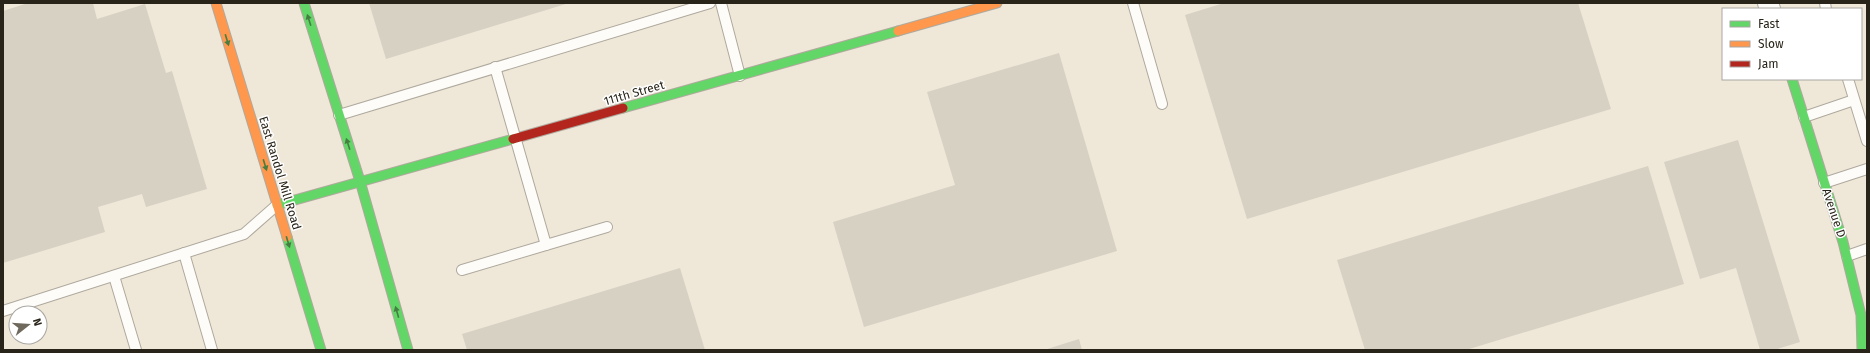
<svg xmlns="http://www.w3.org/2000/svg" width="1870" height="353" font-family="'Fira Sans',sans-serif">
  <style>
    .building { fill: #d7d1c4 }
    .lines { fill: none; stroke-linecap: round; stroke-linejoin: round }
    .lane-casing { stroke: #afa99d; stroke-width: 12 }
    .street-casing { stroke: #afa99d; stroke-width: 22 }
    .fast-casing { stroke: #afa99d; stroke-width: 11 }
    .slow-casing { stroke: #afa99d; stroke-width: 11 }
    .jam-casing { stroke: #afa99d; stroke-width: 11 }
    .lane { stroke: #fdfcf9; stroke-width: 10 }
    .street { stroke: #fdfcf9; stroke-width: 20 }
    .fast { stroke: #63d668; stroke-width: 9 }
    .slow { stroke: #ff974d; stroke-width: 9 }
    .jam { stroke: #b3261e; stroke-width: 9 }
    .oneway { fill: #467d40 }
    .labels { text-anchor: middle; stroke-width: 3; stroke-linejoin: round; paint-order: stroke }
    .street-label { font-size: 12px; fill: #292419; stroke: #fff }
  </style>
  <rect width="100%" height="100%" fill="#efe8d9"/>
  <g class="building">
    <polygon points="28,3 93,3 97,19 145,4 166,73 172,71 207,189 146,207 142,194 98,207 105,232 3,263 3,11"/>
    <polygon points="369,3 569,3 386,59"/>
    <polygon points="1224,3 1578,3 1611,109 1247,219 1185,15"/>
    <polygon points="1059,53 1117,251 864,327 833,222 955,185 927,92"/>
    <polygon points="1738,140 1800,342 1774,350 1760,350 1736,268 1700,279 1664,162"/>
    <polygon points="1648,166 1684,284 1466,350 1365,350 1337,260"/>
    <polygon points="680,268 705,350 467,350 462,334"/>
    <polygon points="1079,339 1082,350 1044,350"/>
  </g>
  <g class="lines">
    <g class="lane-casing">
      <g id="lane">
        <polyline points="721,3 740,76"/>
        <polyline points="1133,3 1162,104"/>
        <polyline points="1825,3 1826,9"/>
        <polyline points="495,67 546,245 607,227"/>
        <polyline points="1848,79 1867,141"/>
        <polyline points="339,115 710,3"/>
        <polyline points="1804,117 1854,100"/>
        <polyline points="1824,183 1867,169"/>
        <polyline points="184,253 212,350"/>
        <polyline points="1847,256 1867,249"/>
        <polyline points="462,270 546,245"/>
        <polyline points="114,276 136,350"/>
        <polyline points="3,311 244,234 277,205"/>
      </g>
    </g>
    <g class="street-casing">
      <polyline id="street" points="1768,3 1770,9"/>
    </g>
    <g class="fast-casing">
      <g id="fast">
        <polyline points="304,3 360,181 408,350"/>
        <polyline points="1792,79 1843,242 1861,315 1862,350"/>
        <polyline points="623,108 898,31"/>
        <polyline points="277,205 513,139"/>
        <polyline points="287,237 321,350"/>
      </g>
    </g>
    <g class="slow-casing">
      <g id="slow">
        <polyline points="216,3 287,237"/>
        <polyline points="898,31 997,3"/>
      </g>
    </g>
    <g class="jam-casing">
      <polyline id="jam" points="513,139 623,108"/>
    </g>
    <use href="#lane" class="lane"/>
    <use href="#street" class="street"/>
    <use href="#fast" class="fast"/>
    <use href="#slow" class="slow"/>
    <use href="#jam" class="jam"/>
  </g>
  <defs><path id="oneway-solid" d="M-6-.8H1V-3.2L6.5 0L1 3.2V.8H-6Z"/></defs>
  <g class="oneway">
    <use href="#oneway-solid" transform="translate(309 20) rotate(-108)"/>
    <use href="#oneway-solid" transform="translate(227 40) rotate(73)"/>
    <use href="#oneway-solid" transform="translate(348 144) rotate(-108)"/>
    <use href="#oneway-solid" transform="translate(265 165) rotate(73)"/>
    <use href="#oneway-solid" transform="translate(288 242) rotate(73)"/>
    <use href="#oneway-solid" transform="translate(397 312) rotate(-106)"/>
  </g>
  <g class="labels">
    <g class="street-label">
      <text transform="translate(634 93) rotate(-16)" y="4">111th Street</text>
      <text transform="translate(280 173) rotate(73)" y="4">East Randol Mill Road</text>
      <text transform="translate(1834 213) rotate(72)" y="4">Avenue D</text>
    </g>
  </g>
  <rect width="1870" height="353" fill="none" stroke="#292419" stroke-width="8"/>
  <rect x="1722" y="8" width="140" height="72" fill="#ffffff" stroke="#a9a7a3"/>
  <rect x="1730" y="21" width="20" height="6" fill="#63d668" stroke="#a9a7a3"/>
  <text x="1758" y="28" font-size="12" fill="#292419">Fast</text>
  <rect x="1730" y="41" width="20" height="6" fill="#ff974d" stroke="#a9a7a3"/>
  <text x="1758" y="48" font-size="12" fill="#292419">Slow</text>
  <rect x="1730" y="61" width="20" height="6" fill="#b3261e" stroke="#a9a7a3"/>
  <text x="1758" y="68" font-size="12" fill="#292419">Jam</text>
  <g transform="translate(28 325) rotate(73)"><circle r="19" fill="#ffffff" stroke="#a9a7a3"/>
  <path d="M0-3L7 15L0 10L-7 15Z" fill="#6e695c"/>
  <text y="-6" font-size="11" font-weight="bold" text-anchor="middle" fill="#292419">N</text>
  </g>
</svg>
